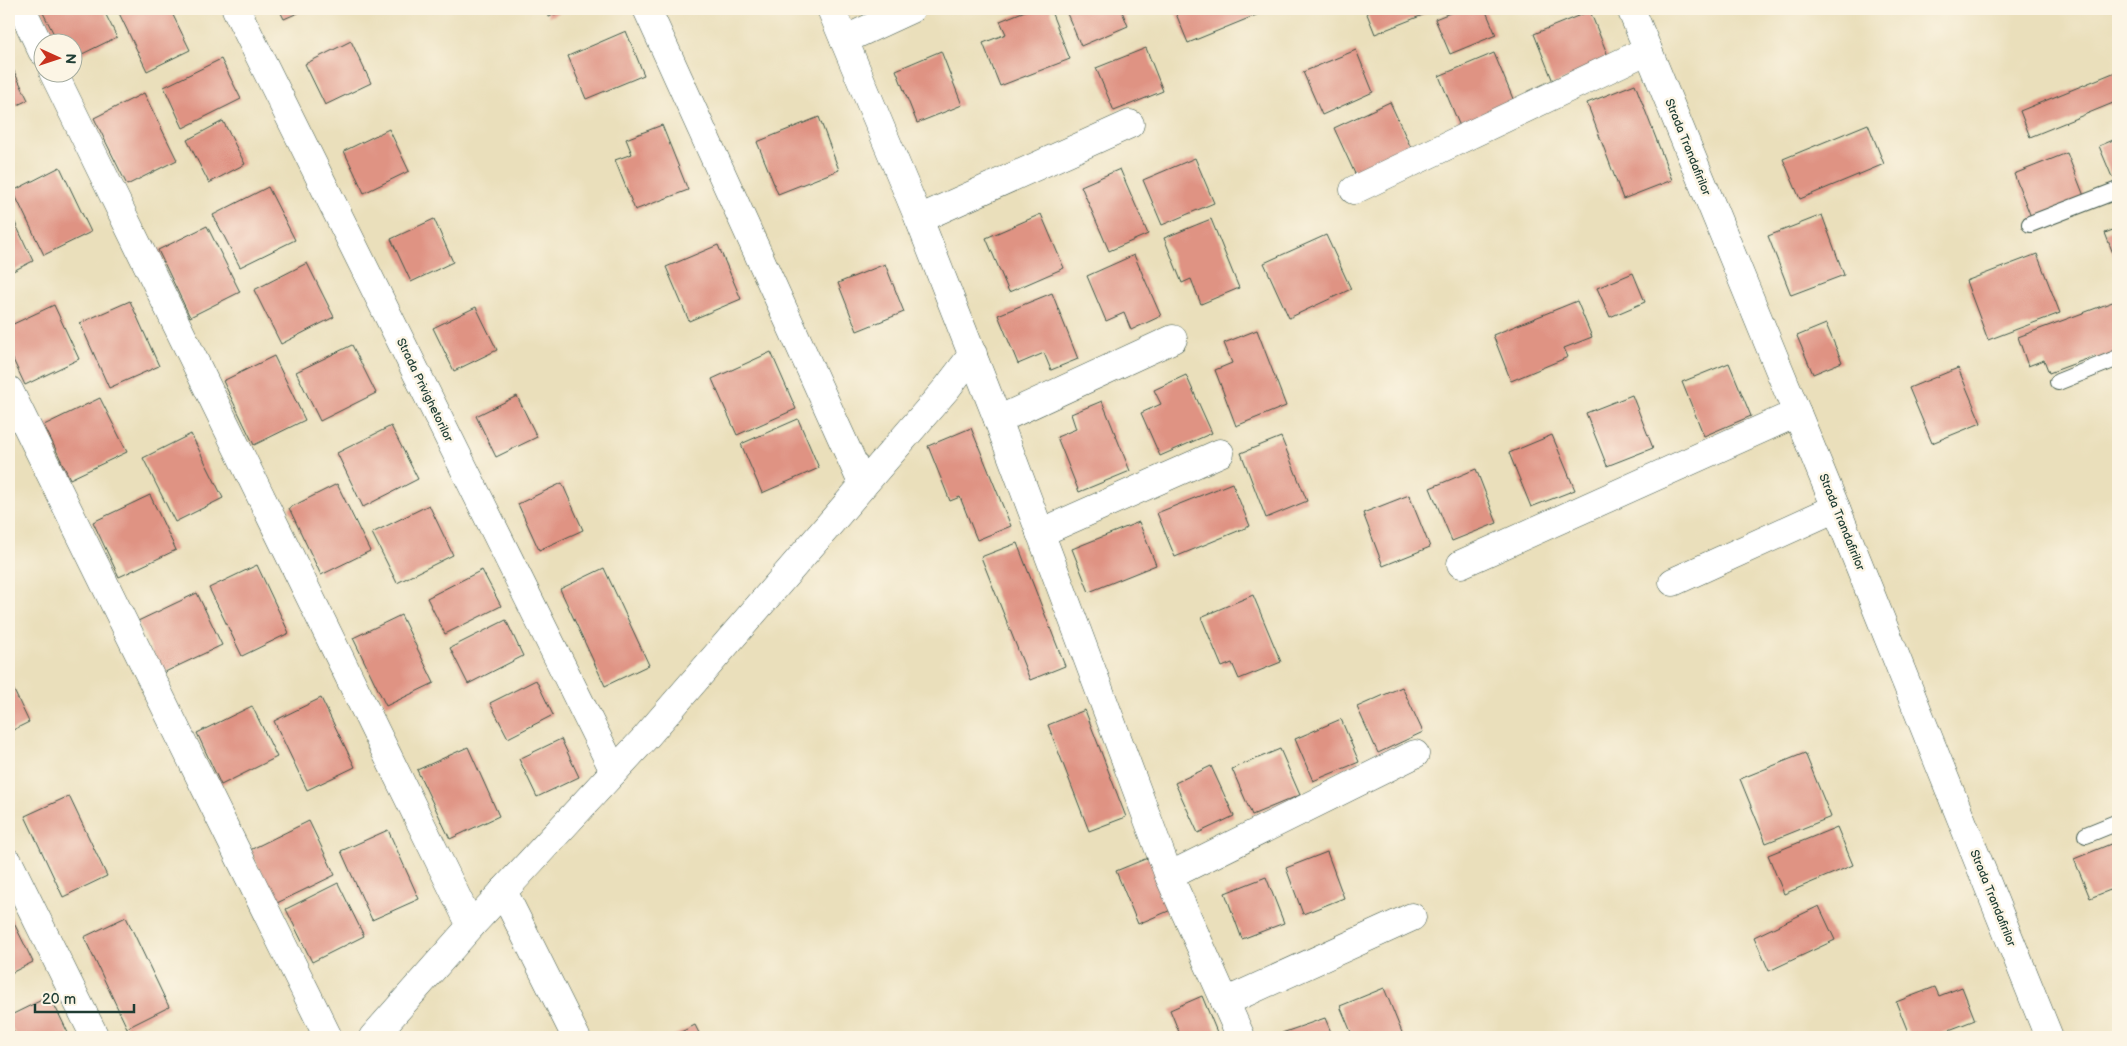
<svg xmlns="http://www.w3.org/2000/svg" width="2127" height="1046" font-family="'Balsamiq Sans',sans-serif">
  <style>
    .building { fill: #df9383 }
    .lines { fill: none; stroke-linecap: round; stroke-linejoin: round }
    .lane-casing { stroke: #3d5548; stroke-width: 18 }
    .street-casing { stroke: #3d5548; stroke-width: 29 }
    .lane { stroke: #fff; stroke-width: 16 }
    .street { stroke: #fff; stroke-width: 28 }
    .labels { text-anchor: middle; stroke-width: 5; stroke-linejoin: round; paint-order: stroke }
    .street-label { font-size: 12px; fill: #1f3d34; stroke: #fcf5e5 }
  </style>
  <rect width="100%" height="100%" fill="#fcf5e5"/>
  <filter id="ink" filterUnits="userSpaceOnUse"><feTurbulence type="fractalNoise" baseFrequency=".02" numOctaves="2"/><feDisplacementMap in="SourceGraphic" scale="10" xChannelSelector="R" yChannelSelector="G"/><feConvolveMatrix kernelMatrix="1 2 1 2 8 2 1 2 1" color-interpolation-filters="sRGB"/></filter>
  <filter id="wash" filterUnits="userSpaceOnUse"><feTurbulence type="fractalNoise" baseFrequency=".0096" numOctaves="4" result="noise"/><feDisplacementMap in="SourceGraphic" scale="20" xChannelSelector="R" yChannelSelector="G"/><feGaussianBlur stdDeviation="1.12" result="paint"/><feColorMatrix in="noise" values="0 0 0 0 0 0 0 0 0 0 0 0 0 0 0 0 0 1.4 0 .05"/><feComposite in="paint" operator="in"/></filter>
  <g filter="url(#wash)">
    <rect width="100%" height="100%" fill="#eadfbb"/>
    <g id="blocks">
      <g class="building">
        <polygon points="41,9 103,9 117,37 72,59 72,42 58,42"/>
        <polygon points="117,9 170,9 190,50 147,71"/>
        <polygon points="279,9 307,9 284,19"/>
        <polygon points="546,9 567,9 549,17"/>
        <polygon points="1030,9 1050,9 1070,59 1000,86 983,43 1006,34 1000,21"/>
        <polygon points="1065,9 1121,9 1128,26 1081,46"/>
        <polygon points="1174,9 1265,9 1266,11 1188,43"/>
        <polygon points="1365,9 1438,9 1375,34"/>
        <polygon points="1460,9 1485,9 1496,35 1450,54 1435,19"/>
        <polygon points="1590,11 1610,61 1554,84 1534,34"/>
        <polygon points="626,31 644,75 586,99 568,56"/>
        <polygon points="351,41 371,83 325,105 305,64"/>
        <polygon points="1146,48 1163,91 1114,111 1096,68"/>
        <polygon points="1356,50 1373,92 1322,115 1303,72"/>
        <polygon points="941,51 962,105 917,123 896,70"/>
        <polygon points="1494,53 1516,106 1461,129 1439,76"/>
        <polygon points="221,59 241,99 183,128 164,87"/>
        <polygon points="9,61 28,100 9,109"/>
        <polygon points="2118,71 2118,101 2030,137 2020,111"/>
        <polygon points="1635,84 1672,180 1623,199 1587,103"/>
        <polygon points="144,93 177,160 127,185 94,118"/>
        <polygon points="1390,102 1412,150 1356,176 1334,128"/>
        <polygon points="819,117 839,170 778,194 757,142"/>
        <polygon points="223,121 245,164 209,183 187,140"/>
        <polygon points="1868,124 1884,164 1800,199 1783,159"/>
        <polygon points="662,125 688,190 635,210 615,160 632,154 626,139"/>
        <polygon points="389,129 409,171 364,193 344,151"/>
        <polygon points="2118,138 2118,175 2112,177 2099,146"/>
        <polygon points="2067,153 2086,201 2033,222 2014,174"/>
        <polygon points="1195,158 1214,203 1162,225 1143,180"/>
        <polygon points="60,167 91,232 44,255 13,191"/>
        <polygon points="1120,169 1148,234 1109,251 1081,186"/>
        <polygon points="268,187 295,240 240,267 213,215"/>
        <polygon points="9,210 33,261 9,273"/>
        <polygon points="1041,214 1064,268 1009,292 986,238"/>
        <polygon points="1822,215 1844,275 1791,295 1768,236"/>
        <polygon points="434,219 453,262 411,282 391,239"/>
        <polygon points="1211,219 1239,288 1201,304 1191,279 1182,283 1164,238"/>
        <polygon points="207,226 240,292 190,317 158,250"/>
        <polygon points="2118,228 2118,266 2105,233"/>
        <polygon points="1326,235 1351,289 1289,318 1264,263"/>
        <polygon points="718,245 741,299 689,321 666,267"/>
        <polygon points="2037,254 2060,313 1988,340 1966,281"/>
        <polygon points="1134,255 1161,316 1131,330 1124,313 1106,321 1087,276"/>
        <polygon points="307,263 334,317 281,344 254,290"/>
        <polygon points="885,264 904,312 857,331 838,283"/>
        <polygon points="1633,273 1645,302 1610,317 1597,288"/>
        <polygon points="1052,293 1078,359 1051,370 1044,353 1018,364 998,315"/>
        <polygon points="2118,300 2118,354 2098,361 2095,356 2049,373 2044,360 2028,366 2018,337"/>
        <polygon points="130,301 159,366 109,388 80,323"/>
        <polygon points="1577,301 1592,337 1564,348 1568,357 1511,381 1493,335"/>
        <polygon points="54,305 79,359 25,385 9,351 9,326"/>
        <polygon points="476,307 497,350 454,371 433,328"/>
        <polygon points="1826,324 1842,362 1813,374 1797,336"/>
        <polygon points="1257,330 1286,406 1236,426 1215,370 1232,363 1224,343"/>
        <polygon points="352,345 376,393 320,421 296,372"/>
        <polygon points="771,352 796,409 737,435 712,379"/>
        <polygon points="274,356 305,420 254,445 223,381"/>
        <polygon points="1729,363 1751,416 1704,436 1682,382"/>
        <polygon points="1958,368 1981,423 1932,443 1909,388"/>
        <polygon points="1186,375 1212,433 1160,456 1141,413 1161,404 1154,390"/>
        <polygon points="1632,395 1653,448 1607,466 1586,413"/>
        <polygon points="517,396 537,437 496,457 476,416"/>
        <polygon points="100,398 127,452 70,479 44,425"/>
        <polygon points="1102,401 1130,471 1079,492 1057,437 1076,429 1071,414"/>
        <polygon points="798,419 819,468 762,493 741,444"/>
        <polygon points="391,426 418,479 363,507 337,453"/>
        <polygon points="971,428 1011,526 977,540 960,497 950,501 928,446"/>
        <polygon points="191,434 223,498 175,522 143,458"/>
        <polygon points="1552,435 1575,490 1531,507 1509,453"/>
        <polygon points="1281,437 1307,501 1266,518 1241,453"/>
        <polygon points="1476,469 1497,523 1452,541 1430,488"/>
        <polygon points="562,483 583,530 539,550 518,504"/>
        <polygon points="1232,483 1250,526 1175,557 1157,513"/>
        <polygon points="337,484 370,551 321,575 289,508"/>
        <polygon points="150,495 176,550 119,577 93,522"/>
        <polygon points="1409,495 1430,547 1383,566 1363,513"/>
        <polygon points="429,505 453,555 397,583 372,533"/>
        <polygon points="1139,522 1156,565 1089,592 1072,549"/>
        <polygon points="1017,543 1065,666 1030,680 981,557"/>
        <polygon points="257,565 289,633 242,656 209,588"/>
        <polygon points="604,568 649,665 605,686 560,589"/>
        <polygon points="482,570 501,606 445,634 427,598"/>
        <polygon points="197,593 222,645 163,673 138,621"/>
        <polygon points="1253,595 1281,662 1239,679 1232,663 1222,667 1201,617"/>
        <polygon points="401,615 434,683 386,706 353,638"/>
        <polygon points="506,620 523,656 468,684 450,648"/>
        <polygon points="9,680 29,722 9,732"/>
        <polygon points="536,680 553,715 508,738 490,703"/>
        <polygon points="1402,687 1423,732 1378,753 1357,707"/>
        <polygon points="321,698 355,767 307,790 274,721"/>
        <polygon points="252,706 277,757 221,785 197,733"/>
        <polygon points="1085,710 1126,817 1089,831 1048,725"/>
        <polygon points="1341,719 1359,762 1313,781 1295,739"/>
        <polygon points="561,739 579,777 537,797 519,759"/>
        <polygon points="468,747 499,816 450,839 417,770"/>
        <polygon points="1280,749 1300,795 1252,815 1232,769"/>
        <polygon points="1805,753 1831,817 1766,843 1740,779"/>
        <polygon points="1211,766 1234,816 1198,833 1175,783"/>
        <polygon points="69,796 107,876 63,897 25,816"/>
        <polygon points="309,821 335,875 277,903 250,850"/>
        <polygon points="1837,827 1853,865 1784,894 1768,855"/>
        <polygon points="388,830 419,899 372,920 341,851"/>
        <polygon points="2118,841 2118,887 2090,898 2074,859"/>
        <polygon points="1327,852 1344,898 1303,914 1286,868"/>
        <polygon points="1150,857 1171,910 1138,924 1116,871"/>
        <polygon points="1266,877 1284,923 1242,939 1225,893"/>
        <polygon points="338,883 364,936 312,962 286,909"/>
        <polygon points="1819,906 1835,940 1769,971 1754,937"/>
        <polygon points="9,913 33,962 9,974"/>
        <polygon points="126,917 169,1007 127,1028 84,937"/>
        <polygon points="1935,987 1939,996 1962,987 1975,1020 1931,1037 1910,1037 1896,1002"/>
        <polygon points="1384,988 1403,1035 1396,1037 1353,1037 1340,1006"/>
        <polygon points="50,996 70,1037 16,1037 9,1022 9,1016"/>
        <polygon points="1202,996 1219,1037 1181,1037 1170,1010"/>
        <polygon points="1325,1018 1333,1037 1283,1037 1282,1033"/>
        <polygon points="695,1025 701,1037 671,1037"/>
      </g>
    </g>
  </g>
  <g filter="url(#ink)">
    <use href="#blocks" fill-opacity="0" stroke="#3d5548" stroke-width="1"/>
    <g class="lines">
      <g class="lane-casing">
        <g id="lane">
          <polyline points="2030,224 2118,190"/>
          <polyline points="2058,382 2118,358"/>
          <polyline points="2086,835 2118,822"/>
        </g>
      </g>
      <g class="street-casing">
        <g id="street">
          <polyline points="22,9 42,51"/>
          <polyline points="236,9 614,771"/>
          <polyline points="647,9 863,485"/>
          <polyline points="831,9 919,219 998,420 1169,876 1241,1037"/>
          <polyline points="1631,9 1836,508 2049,1037"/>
          <polyline points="844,40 911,9"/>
          <polyline points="53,72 471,926"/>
          <polyline points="1354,190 1648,50"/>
          <polyline points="919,219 1130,124"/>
          <polyline points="9,390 328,1037"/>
          <polyline points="998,420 1173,339"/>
          <polyline points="1040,533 1220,453"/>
          <polyline points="1461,564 1797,413"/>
          <polyline points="1673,582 1836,508"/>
          <polyline points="9,863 95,1037"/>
          <polyline points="1169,876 1415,754"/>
          <polyline points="503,891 576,1037"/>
          <polyline points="1225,1002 1412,917"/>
          <polyline points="373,1037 471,926 646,737 947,388 973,354"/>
        </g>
      </g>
      <use href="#lane" class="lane"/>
      <use href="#street" class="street"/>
    </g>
  </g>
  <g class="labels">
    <g class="street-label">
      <text transform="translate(1688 147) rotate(68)" y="4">Strada Trandafirilor</text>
      <text transform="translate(425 390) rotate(64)" y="4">Strada Privighetorilor</text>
      <text transform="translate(1842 522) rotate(68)" y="4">Strada Trandafirilor</text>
      <text transform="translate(1993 898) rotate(68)" y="4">Strada Trandafirilor</text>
    </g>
  </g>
  <rect width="2127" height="1046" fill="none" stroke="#fcf5e5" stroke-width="30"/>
  <g transform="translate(58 58) rotate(93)"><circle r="24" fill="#fcf5e5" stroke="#a4ab9e"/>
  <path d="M0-4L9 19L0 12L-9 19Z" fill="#c8321e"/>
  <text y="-8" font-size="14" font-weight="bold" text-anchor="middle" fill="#1f3d34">N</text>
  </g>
  <path d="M35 1004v8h99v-8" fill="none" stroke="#1f3d34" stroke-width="2.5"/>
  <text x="42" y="1004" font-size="15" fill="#1f3d34" stroke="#fcf5e5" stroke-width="4" paint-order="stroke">20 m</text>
</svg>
